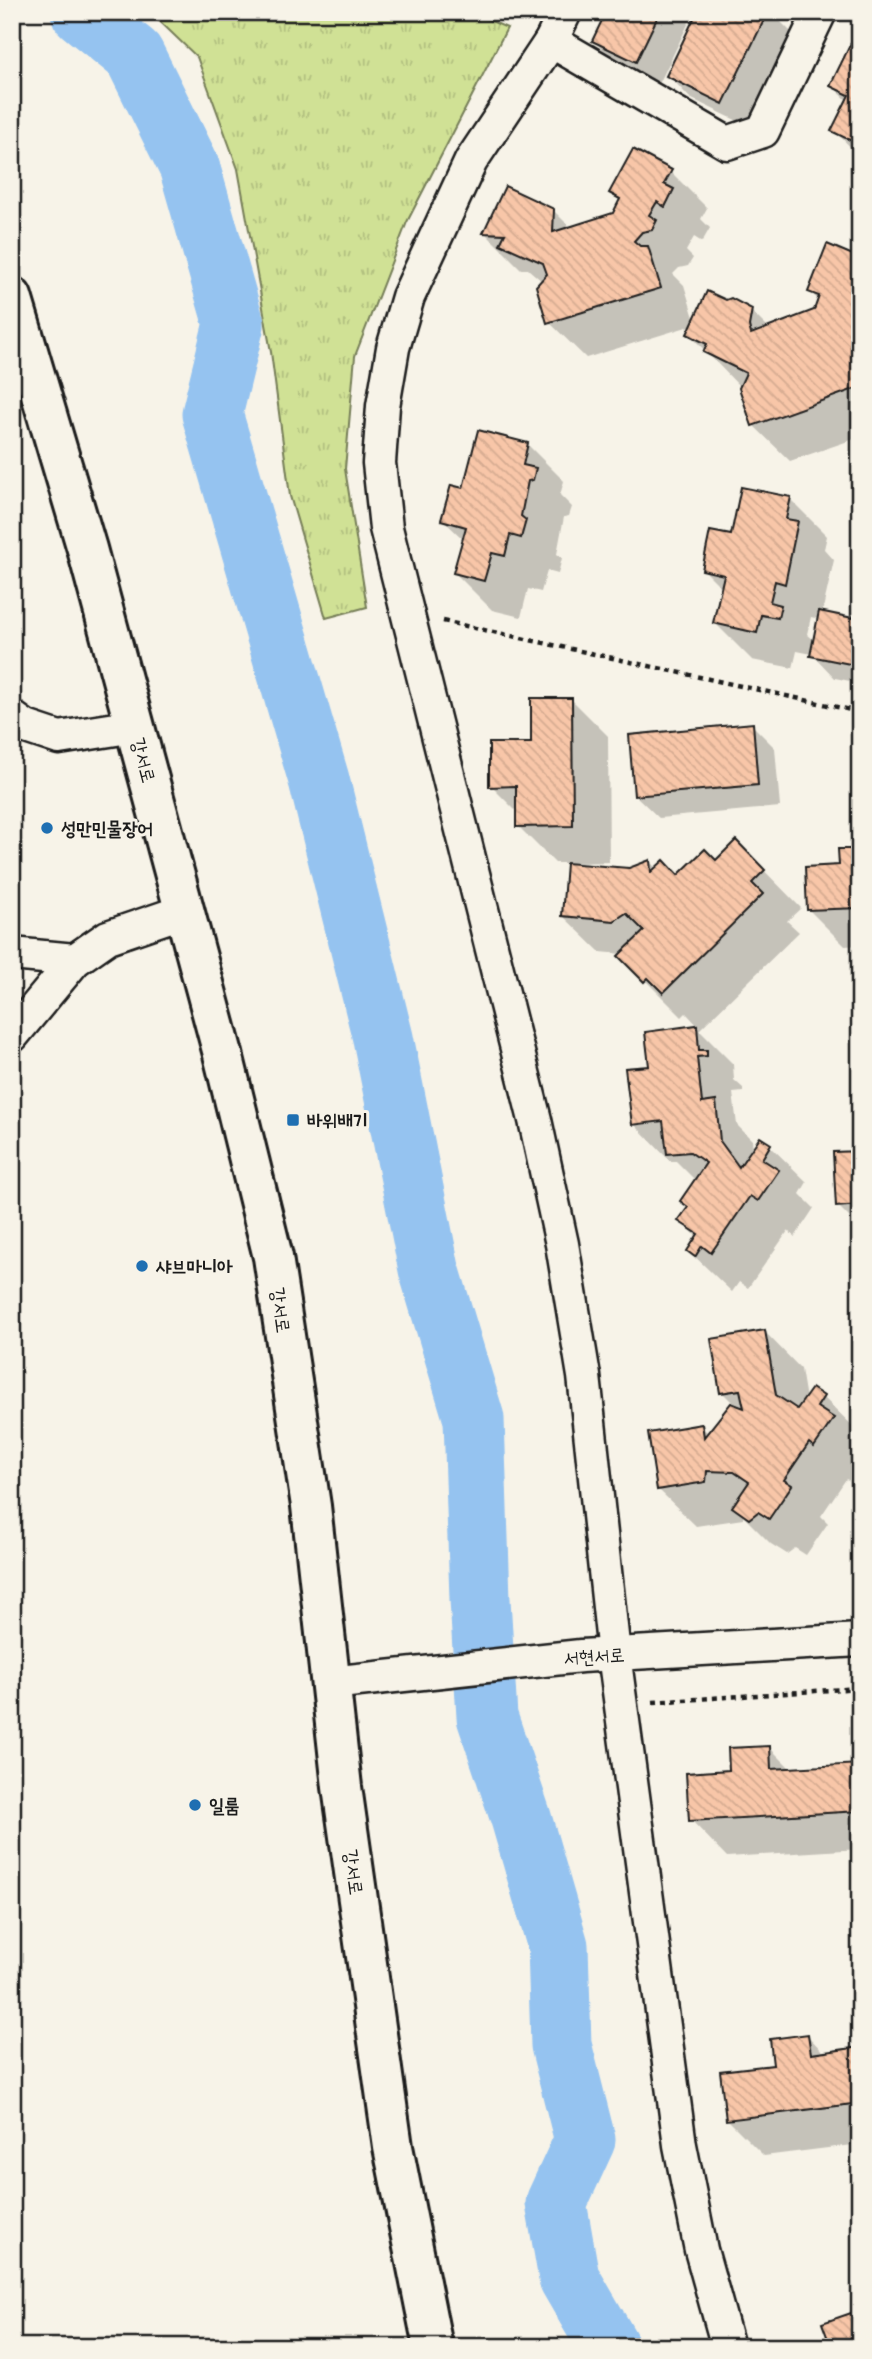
<svg xmlns="http://www.w3.org/2000/svg" width="872" height="2359" font-family="'Patrick Hand','Poor Story',sans-serif">
  <style>
    .grass { fill: url(#grass-tufts); stroke: #767e58; stroke-width: 2 }
    .shadow { fill: #0003; fill-rule: evenodd }
    .lines { fill: none; stroke-linecap: round; stroke-linejoin: round }
    .river { stroke: #95c3f0; stroke-width: 61 }
    .building { fill: url(#building-back-hatch); stroke: #1c1c1c; stroke-width: 2 }
    .street-casing { stroke: #1c1c1c; stroke-width: 37 }
    .secondary-casing { stroke: #1c1c1c; stroke-width: 44 }
    .path { stroke: #1c1c1c; stroke-width: 4.5; stroke-dasharray: 5 5; stroke-linecap: butt }
    .street { stroke: #f7f3e8; stroke-width: 32 }
    .secondary { stroke: #f7f3e8; stroke-width: 38 }
    .poi-dot { fill: #1f6fb2; stroke: #f7f3e8; stroke-width: 2.5 }
    .labels { text-anchor: middle; stroke-width: 6; stroke-linejoin: round; paint-order: stroke }
    .street-label { font-size: 19px; fill: #1c1c1c; stroke: #f7f3e8 }
    .poi-label { font-size: 19px; font-weight: bold; fill: #1c1c1c; stroke: #f7f3e8; text-anchor: start }
  </style>
  <defs>
    <pattern id="grass-tufts" width="24" height="20" patternUnits="userSpaceOnUse" patternTransform="scale(1.75)"><rect width="24" height="20" fill="#d0e195"/><path d="M3 7l-1-3M5 7V3M7 7l1-3M15 17l-1-3M17 17v-4M19 17l1-3" fill="none" stroke="#b2c080"/></pattern>
    <pattern id="building-back-hatch" width="6" height="6" patternUnits="userSpaceOnUse" patternTransform="scale(1.75)"><rect width="6" height="6" fill="#f8c6a8"/><path d="M-1 5l2 2M0 0l6 6M5-1l2 2" fill="none" stroke="#d4aa90"/></pattern>
  </defs>
  <rect width="100%" height="100%" fill="#f7f3e8"/>
  <filter id="ink" filterUnits="userSpaceOnUse"><feTurbulence type="fractalNoise" baseFrequency=".0143" numOctaves="2"/><feDisplacementMap in="SourceGraphic" scale="14" xChannelSelector="R" yChannelSelector="G"/><feConvolveMatrix kernelMatrix="1 2 1 2 8 2 1 2 1" color-interpolation-filters="sRGB"/></filter>
  <g filter="url(#ink)">
    <polygon class="grass" points="150,12 471,12 507,28 407,222 355,356 345,469 367,607 326,618 290,496 271,352 238,169 197,57"/>
    <g class="shadow">
      <polygon points="521,12 573,12 562,34"/>
      <polygon points="608,12 694,12 659,84 617,64 594,41"/>
      <polygon points="699,12 771,12 792,33 746,125 690,98 668,75"/>
      <polygon points="860,46 860,157 834,130 848,101 832,86"/>
      <polygon points="671,172 707,208 701,219 710,228 702,242 694,237 686,251 693,258 688,266 679,268 673,274 684,285 695,321 751,311 769,329 815,311 819,301 810,291 860,260 860,437 790,461 753,425 741,388 689,334 693,325 586,358 549,322 543,282 528,269 521,269 485,233 553,210 571,228 614,214 621,202 611,192"/>
      <polygon points="527,444 564,481 560,495 572,507 569,516 564,517 557,554 562,558 558,574 547,571 541,592 528,589 521,617 492,610 455,573 464,540 443,520 465,491"/>
      <path d="M790 499 827 536 824 549 834 560 822 613 854 620 860 594V683L835 678 812 654 797 651 793 668 752 660 715 623 723 589 704 570 732 537ZM811 617 819 619 815 641 807 634Z"/>
      <polygon points="572,700 608,736 609,862 573,863 573,865 629,870 650,862 657,869 679,877 716,862 736,842 801,908 787,921 799,932 699,1030 733,1064 734,1080 743,1088 743,1092 733,1093 737,1125 752,1140 753,1150 761,1139 770,1146 807,1182 800,1194 814,1208 795,1237 788,1231 748,1288 739,1282 732,1292 689,1251 698,1238 681,1221 690,1208 696,1181 676,1161 670,1161 634,1124 651,1067 647,1033 699,1027 686,1013 682,1017 621,956 622,954 600,952 563,916 568,863 555,863 518,826 518,813 491,786 533,745"/>
      <polygon points="752,725 775,748 780,807 659,818 636,796"/>
      <polygon points="860,850 860,945 845,946 808,909 840,866"/>
      <polygon points="860,1153 860,1228 838,1206"/>
      <polygon points="765,1332 801,1369 806,1399 823,1397 860,1433 855,1442 860,1447 860,1470 852,1482 846,1479 821,1516 828,1523 806,1555 795,1548 787,1554 771,1544 743,1516 743,1519 696,1526 659,1490 701,1426 709,1434 738,1408 722,1392"/>
      <polygon points="770,1748 791,1769 860,1765 860,1849 727,1857 691,1820 731,1772"/>
      <polygon points="808,2036 825,2054 860,2049 860,2144 764,2156 727,2119 775,2066"/>
    </g>
    <g class="lines">
      <polyline class="river" points="81,12 134,55 189,166 234,324 212,414 319,780 383,1038 429,1269 474,1419 480,1599 487,1717 521,1818 558,1946 561,2045 585,2140 556,2203 569,2278 609,2347"/>
    </g>
    <g class="building">
      <polygon points="606,12 660,12 636,62 592,41"/>
      <polygon points="697,12 768,12 723,104 666,76"/>
      <polygon points="852,41 860,44 860,145 831,131 849,95 830,86"/>
      <polygon points="633,149 672,170 664,184 674,189 665,207 657,202 649,215 657,220 652,230 642,232 634,241 640,246 648,246 661,288 547,323 536,286 547,274 543,263 500,244 505,234 483,233 505,186 554,209 553,232 613,213 620,199 609,193"/>
      <polygon points="827,244 860,258 860,387 752,426 739,388 746,373 703,352 707,344 687,334 707,291 726,300 731,298 752,309 749,326 751,334 814,310 819,296 808,292"/>
      <polygon points="478,430 528,443 523,465 536,468 533,480 528,481 521,516 526,520 521,538 510,535 505,556 492,553 484,581 453,573 466,527 441,520 451,485 463,488"/>
      <polygon points="741,487 791,497 786,519 798,521 785,584 775,581 770,602 781,605 778,618 761,615 757,633 713,623 724,575 702,570 710,531 731,535"/>
      <polygon points="860,585 860,666 810,656 819,611 853,618"/>
      <polygon points="531,698 572,698 573,826 516,827 516,786 489,787 489,743 531,743"/>
      <polygon points="753,723 758,785 634,796 629,735"/>
      <polygon points="736,840 765,870 752,883 763,894 663,993 648,978 644,982 618,956 644,931 626,913 614,921 562,916 566,863 629,868 650,860 651,872 664,860 678,875 705,849 716,860"/>
      <polygon points="838,849 860,849 860,908 807,910 805,867 839,865"/>
      <polygon points="697,1025 699,1050 707,1050 707,1056 697,1057 702,1103 716,1101 720,1141 739,1167 760,1137 771,1144 762,1159 779,1170 758,1201 750,1196 711,1253 702,1246 695,1257 687,1251 698,1234 678,1221 688,1207 680,1201 706,1163 690,1152 667,1154 663,1121 632,1125 625,1068 649,1066 645,1032"/>
      <polygon points="860,1151 860,1205 836,1207 833,1152"/>
      <polygon points="765,1330 776,1395 797,1409 812,1388 824,1396 817,1407 834,1418 814,1447 809,1443 784,1480 792,1485 769,1519 758,1512 749,1519 732,1507 749,1482 734,1472 707,1471 706,1482 657,1490 648,1433 702,1424 704,1437 731,1403 744,1408 740,1390 720,1393 711,1339"/>
      <polygon points="770,1746 771,1769 860,1764 860,1811 689,1821 686,1773 729,1770 728,1748"/>
      <polygon points="808,2034 811,2054 860,2047 860,2103 726,2120 720,2071 773,2065 770,2039"/>
      <polygon points="860,2310 860,2347 831,2347 822,2323"/>
    </g>
    <g class="lines">
      <g class="street-casing">
        <g id="street">
          <polyline points="565,12 551,41 471,161 408,297 393,348 383,406 379,463 386,528 535,1120 562,1244 584,1376 614,1654 680,2145 701,2250 728,2347"/>
          <polyline points="551,41 727,143 763,131 820,12"/>
          <polyline points="12,717 26,727 59,738 135,726"/>
          <polyline points="12,954 75,960"/>
          <polyline points="12,1036 75,960 108,937 184,911"/>
          <polyline points="330,1683 581,1656 860,1640"/>
        </g>
      </g>
      <g class="secondary-casing">
        <polyline id="secondary" points="12,297 87,549 223,1054 273,1257 311,1506 342,1787 393,2147 433,2347"/>
      </g>
      <g class="path">
        <polyline points="443,621 860,712"/>
        <polyline points="653,1702 860,1688"/>
      </g>
      <use href="#street" class="street"/>
      <use href="#secondary" class="secondary"/>
    </g>
  </g>
  <g class="poi-dot">
    <circle cx="47" cy="828" r="7"/>
    <rect x="286" y="1113" width="14" height="14" rx="3.5"/>
    <circle cx="142" cy="1266" r="7"/>
    <circle cx="195" cy="1805" r="7"/>
  </g>
  <g class="labels">
    <g class="street-label">
      <text transform="translate(144 760) rotate(75)" y="7">강서로</text>
      <text transform="translate(281 1310) rotate(82)" y="7">강서로</text>
      <text transform="translate(594 1656) rotate(-4)" y="7">서현서로</text>
      <text transform="translate(354 1872) rotate(82)" y="7">강서로</text>
    </g>
    <g class="poi-label">
      <text x="61" y="835">성만민물장어</text>
      <text x="307" y="1127">바위배기</text>
      <text x="156" y="1273">샤브마니아</text>
      <text x="209" y="1812">일룸</text>
    </g>
  </g>
  <rect width="872" height="2359" fill="none" stroke="#f7f3e8" stroke-width="42"/>
  <rect x="21" y="21" width="830" height="2317" fill="none" stroke="#1c1c1c" stroke-width="2.5" filter="url(#ink)"/>
</svg>
